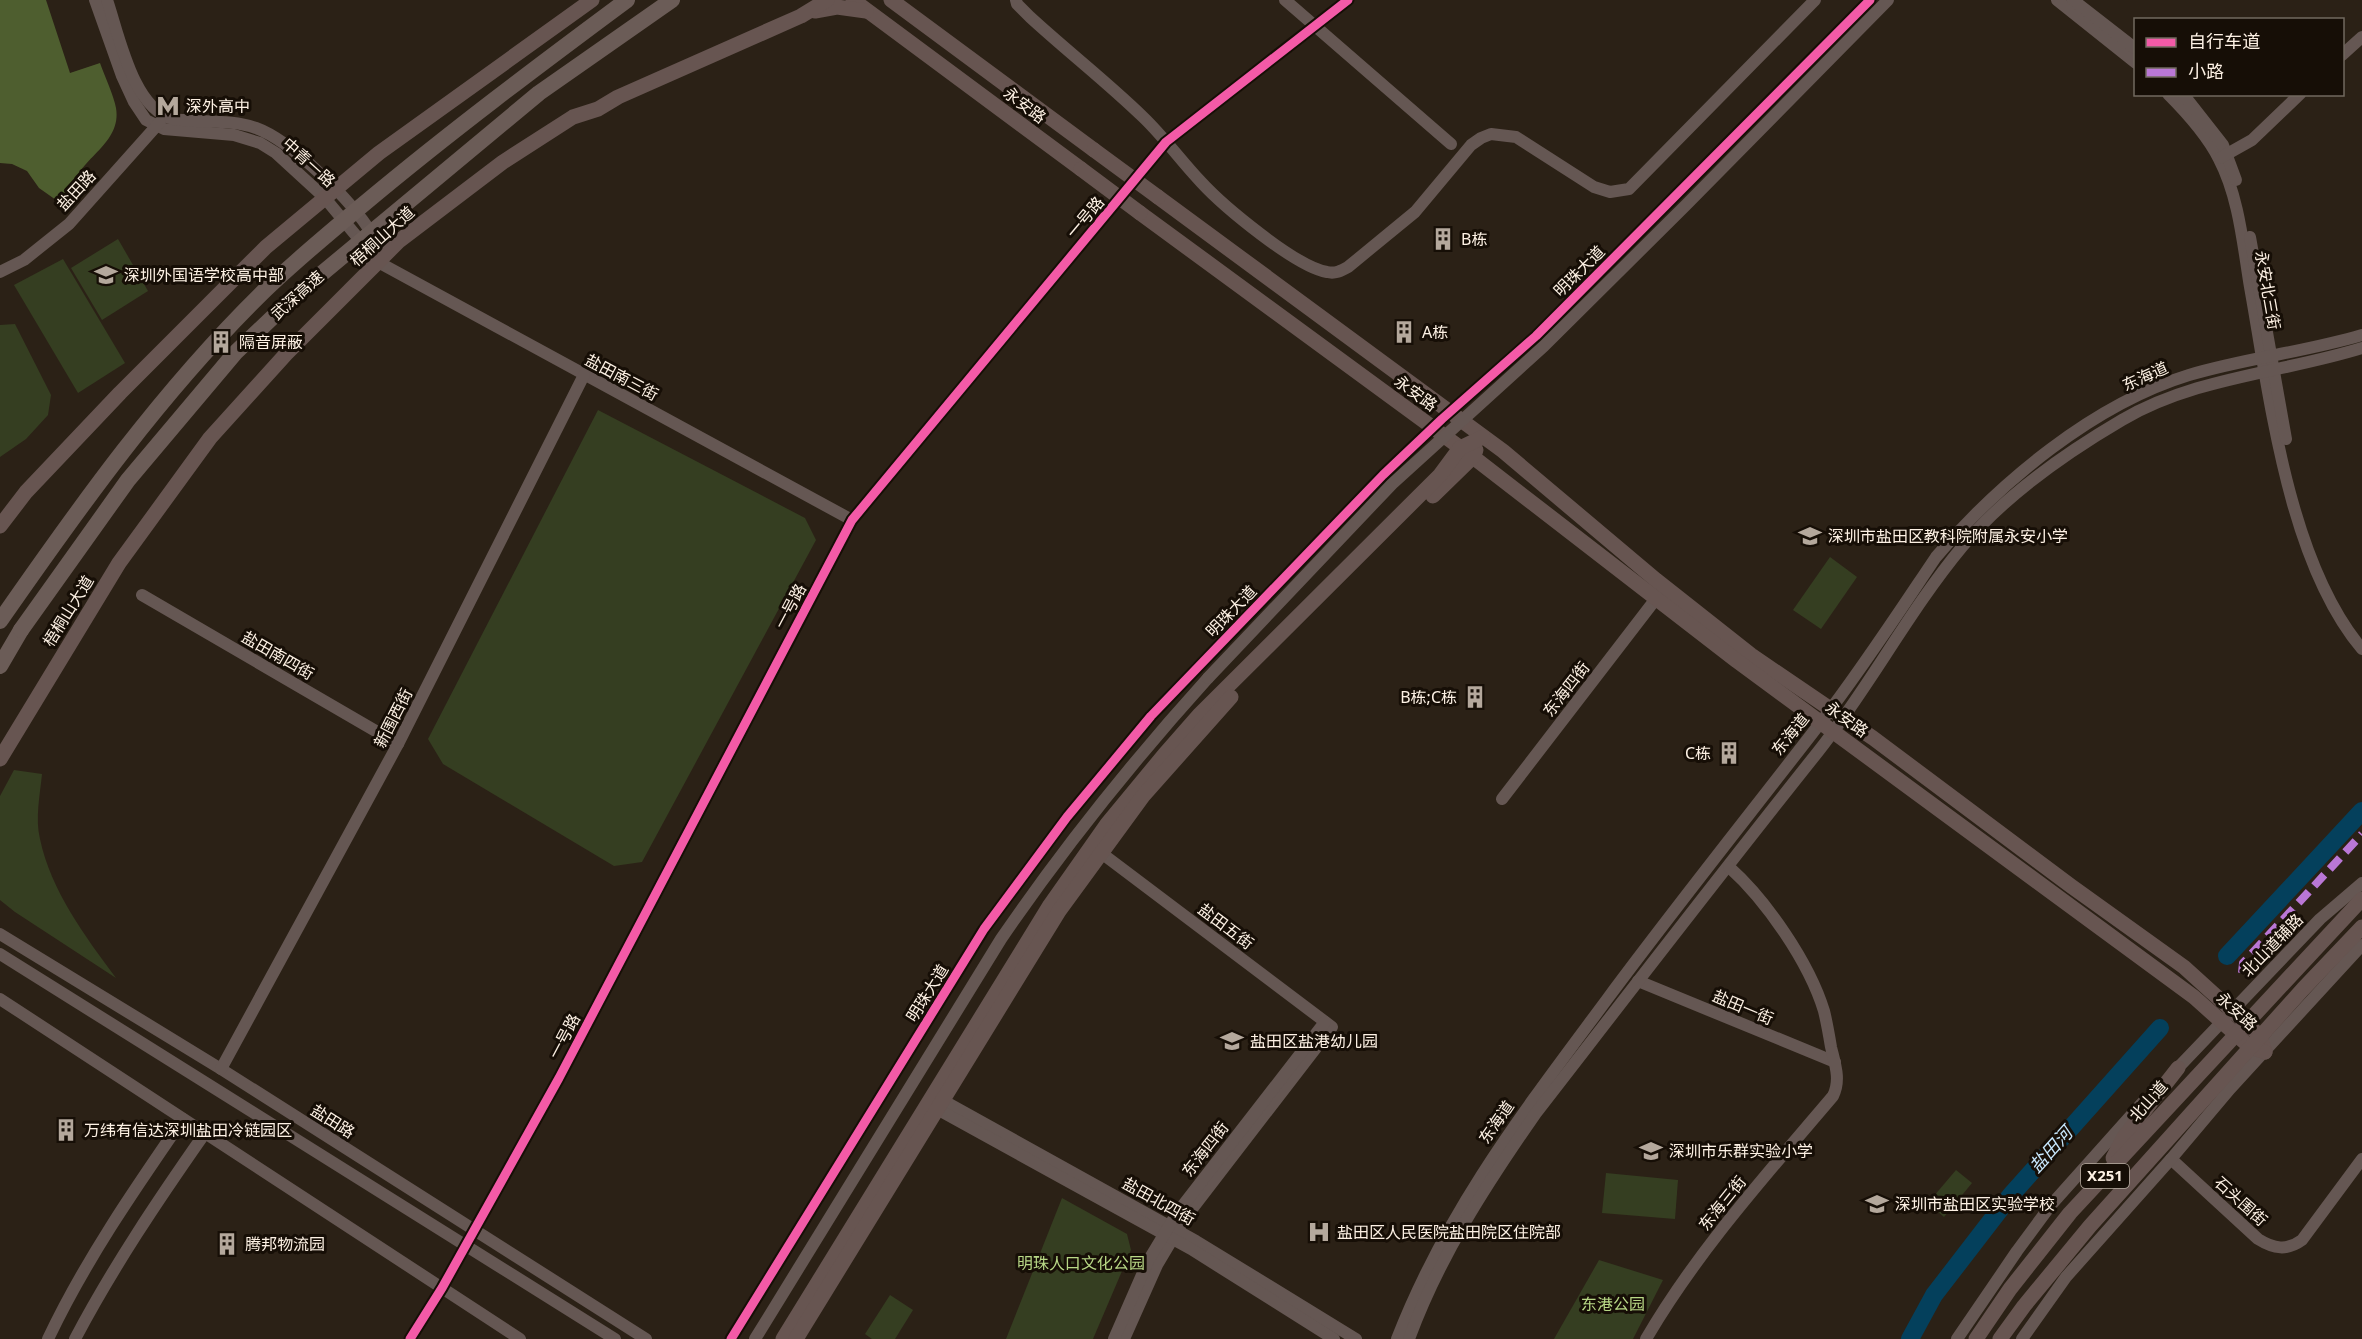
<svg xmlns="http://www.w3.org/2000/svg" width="2362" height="1339" font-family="'Noto Sans','Noto Sans SC',sans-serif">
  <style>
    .green { fill: #353e21 }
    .forest { fill: #4e5e2f }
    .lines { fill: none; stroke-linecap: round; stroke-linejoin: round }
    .river { stroke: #04405c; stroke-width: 18 }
    .minor { stroke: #655753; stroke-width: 12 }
    .major { stroke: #675551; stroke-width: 15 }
    .highway { stroke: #6b5c57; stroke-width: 16 }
    .minor-bridge { stroke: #655753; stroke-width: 12 }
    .major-bridge { stroke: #675551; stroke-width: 15 }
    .highway-bridge { stroke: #6b5c57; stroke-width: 16 }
    .quiet { stroke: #ba77d6; stroke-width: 8; stroke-dasharray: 15 8; stroke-linecap: butt }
    .cycleway-casing { stroke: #160e06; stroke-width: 13 }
    .cycleway { stroke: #f35aa7; stroke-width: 9 }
    .labels { text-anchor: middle; stroke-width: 6; stroke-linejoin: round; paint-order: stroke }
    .shield { fill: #160e06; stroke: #b8ada1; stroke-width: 1.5 }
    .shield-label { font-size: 15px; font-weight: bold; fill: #fdf1e4 }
    .street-label { font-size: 16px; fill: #fdf1e4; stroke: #160e06 }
    .poi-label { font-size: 16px; fill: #fdf1e4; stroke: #160e06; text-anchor: start }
    .park-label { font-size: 16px; fill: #b8d886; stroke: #160e06 }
    .water-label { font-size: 18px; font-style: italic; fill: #c8e8fe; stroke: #160e06 }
  </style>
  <rect width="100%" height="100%" fill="#2b2116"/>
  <g class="green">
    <polygon points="118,239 148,291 102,320 71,268"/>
    <polygon points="63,259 125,363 78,393 14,285"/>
    <polygon points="15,324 51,395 48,415 26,439 0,457 0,325"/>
    <polygon points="598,410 805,518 816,540 642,862 614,866 443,764 428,739"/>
    <polygon points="1830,557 1857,577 1821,629 1793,610"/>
    <path d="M14 770 42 774C40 795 35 818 40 839 51 891 85 936 116 978L15 912 0 900V796Z"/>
    <polygon points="1956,1170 1972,1183 1944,1217 1928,1203"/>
    <polygon points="1606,1173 1678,1180 1675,1219 1602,1213"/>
    <polygon points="1062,1198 1127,1234 1131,1250 1093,1339 1006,1339"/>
    <polygon points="1599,1260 1663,1280 1633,1339 1554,1339"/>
    <polygon points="890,1295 913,1310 895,1339 872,1339 865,1334"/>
  </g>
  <path class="forest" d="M0 0H46L70 73 100 63C105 77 114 96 116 108 122 144 80 157 72 188L77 201 73 206 66 207 39 188 27 171 12 164 0 163Z"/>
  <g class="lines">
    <g class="river">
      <polyline points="2227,956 2362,811"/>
      <polyline points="1910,1339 1934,1295 2011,1195 2160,1028"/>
    </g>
    <g class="minor">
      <polyline points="95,0 122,76 134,102 146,120 164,129 234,135 260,143 276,153 324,197 378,262 852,520"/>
      <path d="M107 0C119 35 133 109 173 119 200 123 231 119 256 128 292 141 352 201 372 234 376 241 376 253 377 261"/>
      <path d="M1016 0 1017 4 1030 17C1067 51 1107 82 1143 117 1164 137 1181 161 1201 182 1223 206 1296 267 1327 272 1335 274 1341 271 1348 267L1415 212 1471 145 1481 138 1491 134 1516 137 1594 187 1610 192 1629 189 1815 0"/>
      <polyline points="1285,0 1451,144"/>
      <polyline points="2057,0 2136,63"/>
      <polyline points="2073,0 2136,49"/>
      <polyline points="2342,55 2362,37"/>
      <path d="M2168 94C2187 113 2207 135 2219 159 2239 197 2243 245 2250 287 2270 398 2288 561 2362 649"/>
      <polyline points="2183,94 2223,145 2236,180"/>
      <polyline points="2220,158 2252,140 2300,94"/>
      <polyline points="2250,237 2286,439"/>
      <polyline points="0,272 24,260 69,224 160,122"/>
      <polyline points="142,595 398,744"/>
      <polyline points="1502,799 1655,600"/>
      <polyline points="1100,852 1332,1027 1185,1218 1157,1265 1124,1339"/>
      <polyline points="0,934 221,1069 646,1339"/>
      <polyline points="0,954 615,1339"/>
      <polyline points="1638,981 1835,1062"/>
      <polyline points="0,999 520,1339"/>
      <polyline points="221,1069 398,744 584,375"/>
      <polyline points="2173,1073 2320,919 2362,883"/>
      <polyline points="559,1078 852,520 1166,142 1348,0"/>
      <polyline points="942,1100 1196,1241 1356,1339"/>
      <polyline points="937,1109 1191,1249 1334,1339"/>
      <path d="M2171 1159 2258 1239C2274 1249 2287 1251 2302 1240L2362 1159"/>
      <path d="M48 1339C85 1261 134 1190 183 1119"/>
      <path d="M75 1339C113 1267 158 1200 205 1133"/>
      <polyline points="731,1339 984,929 1067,817 1151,716 1197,668"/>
      <path d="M755 1339 1001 939C1064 847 1133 761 1208 678"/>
      <polyline points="1114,1339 1148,1261 1177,1213 1325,1022"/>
      <path d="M1397 1339C1448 1208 1525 1110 1608 998 1677 905 1750 814 1821 722 1862 669 1899 612 1936 557 2000 482 2094 404 2189 375 2246 358 2305 352 2362 335"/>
      <path d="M1409 1339C1439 1257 1486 1185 1536 1113 1629 993 1722 872 1817 753 1869 688 1908 612 1962 547 2005 495 2064 454 2122 420 2195 377 2282 373 2362 348"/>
      <path d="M1646 1339C1698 1250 1767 1174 1833 1096 1841 1080 1835 1064 1831 1047 1829 1035 1827 1023 1824 1011 1809 962 1766 900 1729 867"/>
      <polyline points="1957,1339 2017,1251 2051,1205 2143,1102"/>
      <polyline points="2022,1339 2066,1277 2171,1159 2230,1089 2362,945"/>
    </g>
    <g class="major">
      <polyline points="853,0 1081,169"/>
      <polyline points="891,0 1094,150"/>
      <polyline points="815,11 837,7 866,11"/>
      <polyline points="1158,197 1503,451 1656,580 1751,655 1873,738 2071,886 2184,967 2260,1036 2265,1052"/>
      <polyline points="1140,213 1473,457 1737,661 2194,997 2250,1047 2265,1052"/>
      <polyline points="1433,496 1473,457 1476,450"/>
      <polyline points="0,526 26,492 120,393 266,247 379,153 592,0"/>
      <polyline points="0,759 119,563 210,438 286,354 399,241 503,162 573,117 598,109 618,97 801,16 827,0"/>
      <polyline points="2113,1158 2124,1137 2178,1068"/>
      <polyline points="783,1339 1050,905 1107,824 1164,755 1200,714 1440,475 1460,448 1483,437"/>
      <polyline points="796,1339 1059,911 1143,796 1231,697"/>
      <polyline points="1976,1339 2010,1289 2070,1213 2362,899"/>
      <polyline points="2000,1339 2024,1306 2090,1226 2303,989 2362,927"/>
    </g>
    <polyline class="highway" points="0,666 21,630"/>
    <g class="minor-bridge">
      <polyline points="1197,668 1383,475 1442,419 1536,336 1870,0"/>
      <polyline points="1208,678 1392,484 1544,346 1686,205 1888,0"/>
      <polyline points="410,1339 442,1288 559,1078"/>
    </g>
    <g class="major-bridge">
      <polyline points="1094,150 1158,197"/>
      <polyline points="1081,169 1140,213"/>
    </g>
    <g class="highway-bridge">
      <path d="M0 621C80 506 162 391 263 292 295 261 330 232 365 203 450 132 538 66 627 0"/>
      <polyline points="21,630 128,480 235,353 296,295 539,93 672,0"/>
    </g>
    <polyline class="quiet" points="2242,973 2243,963 2362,834"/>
    <g class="cycleway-casing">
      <g id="cycleway">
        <polyline points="410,1339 442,1288 559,1078 852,520 1166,142 1348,0"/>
        <polyline points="731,1339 984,929 1067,817 1151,716 1383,475 1442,419 1536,336 1870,0"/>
      </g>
    </g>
    <use href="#cycleway" class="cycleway"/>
  </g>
  <defs>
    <g id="metro-bare" transform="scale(1.8)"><path d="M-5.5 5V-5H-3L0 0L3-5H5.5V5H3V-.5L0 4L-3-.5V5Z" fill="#b4a89c" stroke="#160e06" stroke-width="2.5" paint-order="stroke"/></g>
    <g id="building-bare" transform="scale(1.8)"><path d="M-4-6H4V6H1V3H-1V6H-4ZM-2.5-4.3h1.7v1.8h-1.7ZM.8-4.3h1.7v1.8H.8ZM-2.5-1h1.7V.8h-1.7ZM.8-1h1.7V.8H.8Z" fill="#b4a89c" stroke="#160e06" stroke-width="2.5" paint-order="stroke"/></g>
    <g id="school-bare" transform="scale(1.8)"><path d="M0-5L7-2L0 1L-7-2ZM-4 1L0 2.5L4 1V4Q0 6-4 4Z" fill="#b4a89c" stroke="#160e06" stroke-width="2.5" paint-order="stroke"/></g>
    <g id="hospital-bare" transform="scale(1.8)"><path d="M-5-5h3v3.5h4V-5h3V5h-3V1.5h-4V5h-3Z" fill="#b4a89c" stroke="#160e06" stroke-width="2.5" paint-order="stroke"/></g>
  </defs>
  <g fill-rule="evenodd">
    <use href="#metro-bare" x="168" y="106"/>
    <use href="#building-bare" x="1443" y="239"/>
    <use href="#school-bare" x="106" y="275"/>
    <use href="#building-bare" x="1404" y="332"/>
    <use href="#building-bare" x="221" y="342"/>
    <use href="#school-bare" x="1810" y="536"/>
    <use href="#building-bare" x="1475" y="697"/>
    <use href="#building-bare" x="1729" y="753"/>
    <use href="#school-bare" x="1232" y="1041"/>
    <use href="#building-bare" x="66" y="1130"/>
    <use href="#school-bare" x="1651" y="1151"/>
    <use href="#school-bare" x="1877" y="1204"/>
    <use href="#hospital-bare" x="1319" y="1232"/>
    <use href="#building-bare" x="227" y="1244"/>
  </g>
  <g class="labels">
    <rect class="shield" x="2081" y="1164" width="48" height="24" rx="4.5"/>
    <g class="shield-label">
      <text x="2105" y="1181">X251</text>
    </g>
    <g class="street-label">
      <text transform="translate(1025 105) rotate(37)" y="6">永安路</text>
      <text transform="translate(309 162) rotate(42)" y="6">中青一路</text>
      <text transform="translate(76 190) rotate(-47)" y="6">盐田路</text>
      <text transform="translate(1085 217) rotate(-50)" y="6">一号路</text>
      <text transform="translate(382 236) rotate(-42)" y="6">梧桐山大道</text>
      <text transform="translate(1579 271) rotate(-45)" y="6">明珠大道</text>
      <text transform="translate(2268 290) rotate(80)" y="6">永安北三街</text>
      <text transform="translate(297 295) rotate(-42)" y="6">武深高速</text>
      <text transform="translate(2145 376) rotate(-24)" y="6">东海道</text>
      <text transform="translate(622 377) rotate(28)" y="6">盐田南三街</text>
      <text transform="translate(1416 393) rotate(36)" y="6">永安路</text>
      <text transform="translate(790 606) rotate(-62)" y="6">一号路</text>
      <text transform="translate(68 611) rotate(-58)" y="6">梧桐山大道</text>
      <text transform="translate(1231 611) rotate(-46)" y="6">明珠大道</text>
      <text transform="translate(278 655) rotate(30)" y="6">盐田南四街</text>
      <text transform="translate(1566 689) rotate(-52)" y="6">东海四街</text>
      <text transform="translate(393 718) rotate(-63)" y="6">新围西街</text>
      <text transform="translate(1847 719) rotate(36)" y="6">永安路</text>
      <text transform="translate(1790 734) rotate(-51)" y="6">东海道</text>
      <text transform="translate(1226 926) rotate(37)" y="6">盐田五街</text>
      <text transform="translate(2272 945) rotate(-46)" y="6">北山道辅路</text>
      <text transform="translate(927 993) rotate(-58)" y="6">明珠大道</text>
      <text transform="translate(1743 1007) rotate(23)" y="6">盐田一街</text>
      <text transform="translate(2237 1011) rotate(42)" y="6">永安路</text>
      <text transform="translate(564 1036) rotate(-62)" y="6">一号路</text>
      <text transform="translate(2148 1101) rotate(-48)" y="6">北山道</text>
      <text transform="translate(333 1121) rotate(32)" y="6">盐田路</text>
      <text transform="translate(1496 1122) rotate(-55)" y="6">东海道</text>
      <text transform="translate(1205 1149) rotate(-52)" y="6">东海四街</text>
      <text transform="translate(1159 1201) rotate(29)" y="6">盐田北四街</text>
      <text transform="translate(2241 1201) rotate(42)" y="6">石头围街</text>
      <text transform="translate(1722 1203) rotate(-51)" y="6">东海三街</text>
    </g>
    <g class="poi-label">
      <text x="186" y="112">深外高中</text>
      <text x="1461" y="245">B栋</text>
      <text x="124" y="281">深圳外国语学校高中部</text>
      <text x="1422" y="338">A栋</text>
      <text x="239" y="348">隔音屏蔽</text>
      <text x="1828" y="542">深圳市盐田区教科院附属永安小学</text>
      <text x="1457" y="703" text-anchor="end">B栋;C栋</text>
      <text x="1711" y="759" text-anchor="end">C栋</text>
      <text x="1250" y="1047">盐田区盐港幼儿园</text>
      <text x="84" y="1136">万纬有信达深圳盐田冷链园区</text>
      <text x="1669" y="1157">深圳市乐群实验小学</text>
      <text x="1895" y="1210">深圳市盐田区实验学校</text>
      <text x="1337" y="1238">盐田区人民医院盐田院区住院部</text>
      <text x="245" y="1250">腾邦物流园</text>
    </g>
    <g class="park-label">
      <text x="1081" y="1269">明珠人口文化公园</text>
      <text x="1613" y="1310">东港公园</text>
    </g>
    <g class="water-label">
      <text transform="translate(2051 1150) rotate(-48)" y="6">盐田河</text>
    </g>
  </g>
  <rect x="2134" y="18" width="210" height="78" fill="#160e06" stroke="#72695f" stroke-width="1.5"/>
  <rect x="2146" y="38" width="30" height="9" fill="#f35aa7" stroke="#72695f" stroke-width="1.5"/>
  <text x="2188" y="48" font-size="18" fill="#fdf1e4">自行车道</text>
  <rect x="2146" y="68" width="30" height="9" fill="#ba77d6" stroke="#72695f" stroke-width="1.5"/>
  <text x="2188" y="78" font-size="18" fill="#fdf1e4">小路</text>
</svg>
